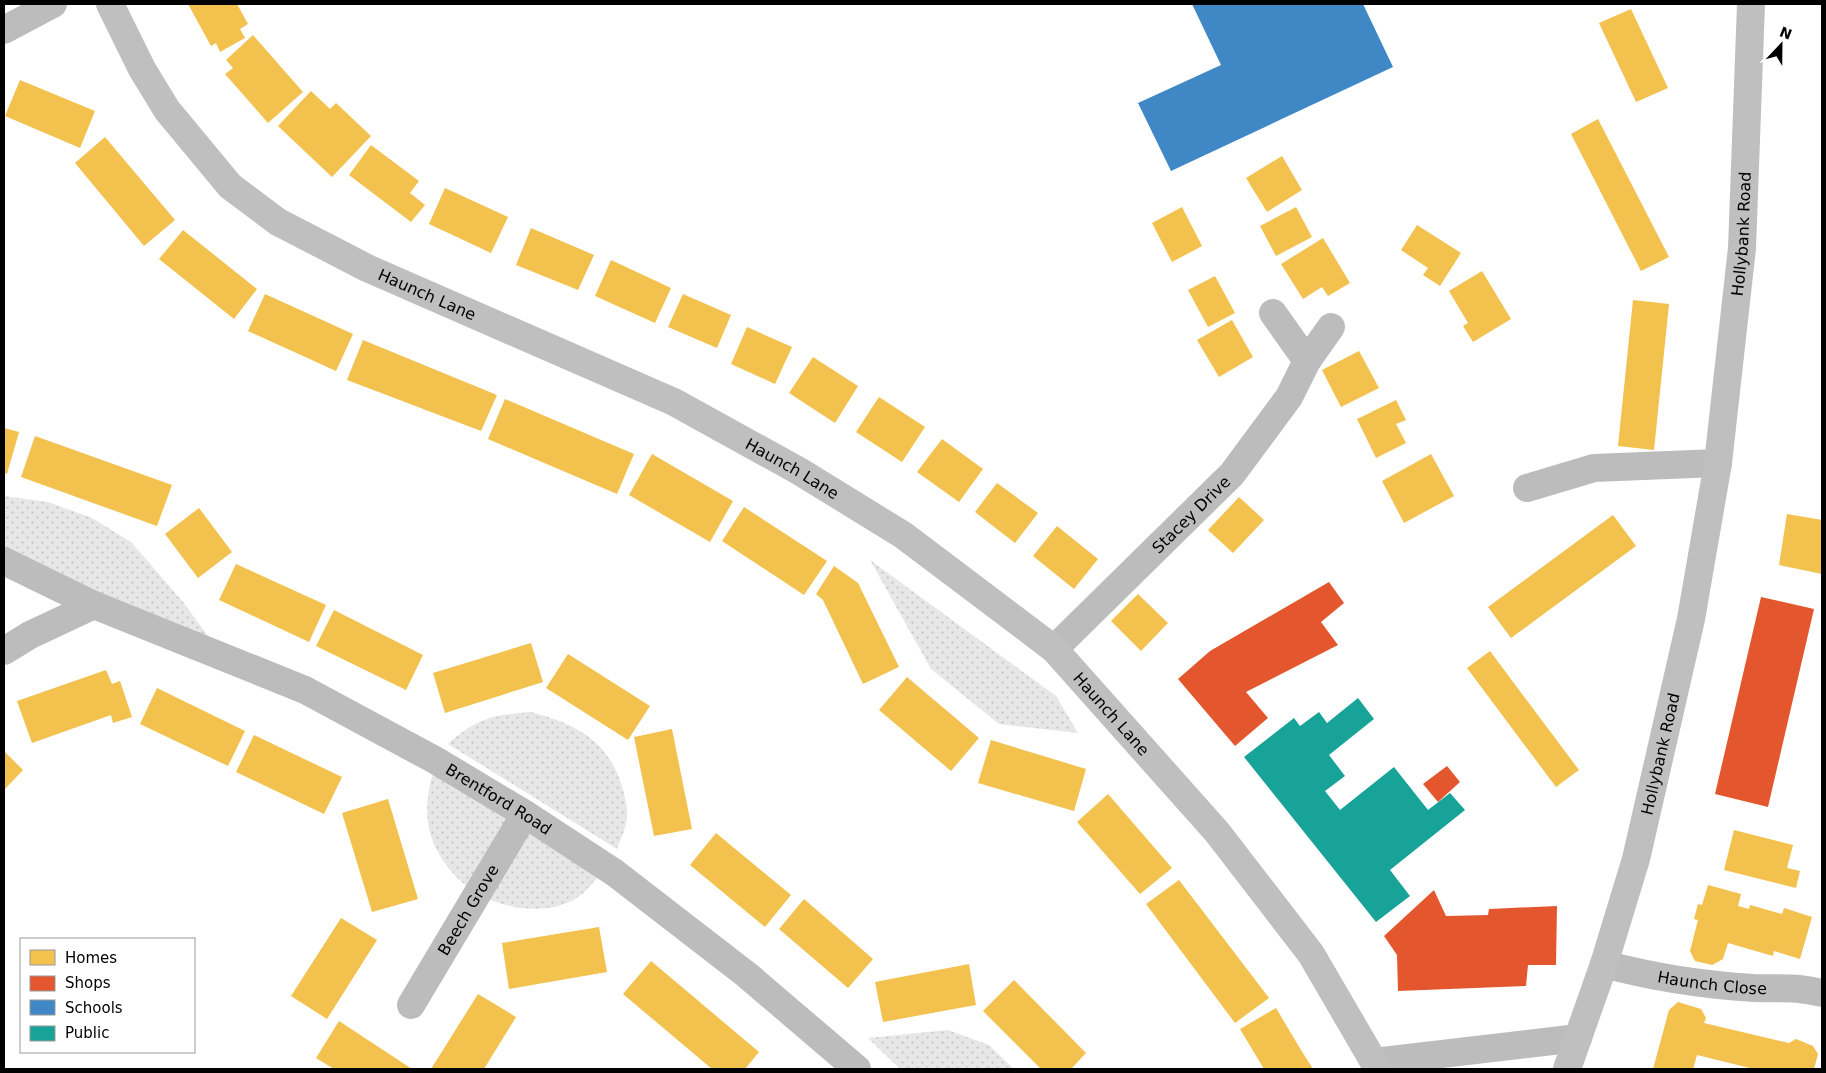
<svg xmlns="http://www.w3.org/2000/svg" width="1826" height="1073" font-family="'DejaVu Sans',sans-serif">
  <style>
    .grass { fill: url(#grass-dots) }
    .homes { fill: #f2c14e }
    .shops { fill: #e4572e }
    .schools { fill: #3f88c5 }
    .public { fill: #17a398 }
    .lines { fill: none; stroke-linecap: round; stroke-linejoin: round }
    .street { stroke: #bcbcbc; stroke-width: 28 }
    .secondary { stroke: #bfbfbf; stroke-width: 28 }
    .labels { text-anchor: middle; stroke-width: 5; stroke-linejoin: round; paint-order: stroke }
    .street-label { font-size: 16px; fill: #000; stroke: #fff }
  </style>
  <defs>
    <pattern id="grass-dots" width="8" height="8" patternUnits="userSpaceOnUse" patternTransform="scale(1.25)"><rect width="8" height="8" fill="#e7e7e7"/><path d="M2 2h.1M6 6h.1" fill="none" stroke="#c4c4c4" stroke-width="1.8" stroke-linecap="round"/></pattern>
  </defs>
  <rect width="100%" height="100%" fill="#fff"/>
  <g class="grass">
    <polygon points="4,496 48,502 92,518 131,542 183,602 211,640 100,595 4,548"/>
    <polygon points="870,560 1056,696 1078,733 999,724 931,669"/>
    <path d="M531 712C575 724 607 739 622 786 625 798 629 811 626 824 624 832 620 841 617 849L448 744C477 718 493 715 531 712Z"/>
    <path d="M433 772 599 876C593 882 587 890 581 895 553 917 503 910 475 892 455 880 433 852 429 828 425 808 428 791 433 772Z"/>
    <polygon points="948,1030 989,1045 1014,1069 900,1069 868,1038"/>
  </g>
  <g class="homes">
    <polygon points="188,4 237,4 248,24 240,29 245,38 220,52 216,43 211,46"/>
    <polygon points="1631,9 1668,88 1636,102 1599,23"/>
    <polygon points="253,35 303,92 268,123 225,74 233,68 226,60"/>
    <polygon points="20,80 95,111 80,148 5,116"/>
    <polygon points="311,91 330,109 336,103 371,136 332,177 278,126"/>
    <polygon points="1598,119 1669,257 1641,271 1571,134"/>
    <polygon points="105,137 175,220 144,246 75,163"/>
    <polygon points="371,145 419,181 410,193 425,205 411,222 349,175"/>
    <polygon points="1282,156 1302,190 1267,212 1246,178"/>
    <polygon points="445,188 508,217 491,253 429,224"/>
    <polygon points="1182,207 1202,246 1172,262 1152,223"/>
    <polygon points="1296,207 1312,237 1276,256 1260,226"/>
    <polygon points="1417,225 1461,253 1440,286 1423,275 1428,268 1401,250"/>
    <polygon points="531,228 594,255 578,290 516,265"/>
    <polygon points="183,230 257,289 234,319 159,259"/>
    <polygon points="1323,238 1350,283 1328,296 1322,287 1303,299 1281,264"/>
    <polygon points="611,260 671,288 655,323 595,296"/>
    <polygon points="1482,271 1511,319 1473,342 1463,326 1468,323 1449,291"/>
    <polygon points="1215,276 1235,313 1208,327 1188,290"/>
    <polygon points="265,294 353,334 336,371 248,331"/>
    <polygon points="683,294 731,315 717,348 668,327"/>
    <polygon points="1633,300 1669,304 1654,450 1618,446"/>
    <polygon points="1232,320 1253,357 1219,377 1197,340"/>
    <polygon points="747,327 792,347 775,384 731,364"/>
    <polygon points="363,340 497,395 481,431 347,380"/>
    <polygon points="1359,351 1379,388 1341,407 1322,370"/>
    <polygon points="813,357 858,386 835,423 789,393"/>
    <polygon points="879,397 925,427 902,462 856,432"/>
    <polygon points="505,399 634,454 617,494 488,439"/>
    <polygon points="1396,400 1406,420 1396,424 1406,443 1376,458 1357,419"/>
    <polygon points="4,428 19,432 7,474 4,473"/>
    <polygon points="35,436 172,485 157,526 21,477"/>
    <polygon points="942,439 983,469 959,502 917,472"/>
    <polygon points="652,454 733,501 710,542 629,495"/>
    <polygon points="1431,454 1454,496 1404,523 1382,481"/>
    <polygon points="997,483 1038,513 1015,543 975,512"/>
    <polygon points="1239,497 1264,520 1233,553 1208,530"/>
    <polygon points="744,507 827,561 804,595 722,541"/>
    <polygon points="199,508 232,552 198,578 165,534"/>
    <polygon points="1787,514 1822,520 1822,574 1779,565"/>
    <polygon points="1613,515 1636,546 1511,638 1488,607"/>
    <polygon points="1057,526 1098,559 1074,589 1033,556"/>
    <polygon points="236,564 326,605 309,642 219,600"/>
    <polygon points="834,566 858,583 899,667 863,684 823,600 816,594"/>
    <polygon points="1138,594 1168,623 1141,651 1111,621"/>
    <polygon points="334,610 423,655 406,690 316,646"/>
    <polygon points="531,643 543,682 445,713 433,673"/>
    <polygon points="1490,651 1579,770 1556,787 1467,668"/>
    <polygon points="568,654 650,706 628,740 546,688"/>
    <polygon points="106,670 112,684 120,681 132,717 113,723 111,715 32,743 17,701"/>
    <polygon points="907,677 979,738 951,771 879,710"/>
    <polygon points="157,688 245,731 228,766 140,724"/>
    <polygon points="672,729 692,829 654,836 634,737"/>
    <polygon points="254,735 342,777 324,814 236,772"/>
    <polygon points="991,740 1086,769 1074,811 978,783"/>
    <polygon points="4,751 23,770 4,790"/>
    <polygon points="1108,794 1172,868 1140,894 1077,822"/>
    <polygon points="388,799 418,899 372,912 342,813"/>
    <polygon points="1734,830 1793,845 1787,868 1800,871 1796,888 1724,870"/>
    <polygon points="716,833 791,895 765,927 690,865"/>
    <polygon points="1179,880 1269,998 1235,1023 1146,904"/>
    <polygon points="1708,885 1741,894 1738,906 1749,909 1750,905 1782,914 1784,908 1812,917 1800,959 1774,951 1773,956 1728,943 1723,959 1712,965 1695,961 1690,951 1698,920 1694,919 1698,904 1702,905"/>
    <polygon points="804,899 873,959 848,988 779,929"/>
    <polygon points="341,918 377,940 327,1019 291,996"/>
    <polygon points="599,927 607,972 509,989 502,943"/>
    <polygon points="651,961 759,1052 745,1069 712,1069 623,994"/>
    <polygon points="969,964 976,1005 883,1022 875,982"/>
    <polygon points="1014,980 1086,1053 1071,1069 1041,1069 983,1011"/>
    <polygon points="478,994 516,1017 484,1069 431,1069"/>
    <polygon points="1678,1002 1701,1009 1706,1018 1704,1023 1789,1043 1796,1039 1813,1046 1818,1054 1814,1069 1754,1069 1697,1055 1693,1069 1653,1069 1669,1010"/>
    <polygon points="1276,1008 1301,1050 1313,1069 1264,1069 1240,1029"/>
    <polygon points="339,1021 412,1069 334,1069 316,1058"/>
  </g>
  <g class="shops">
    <polygon points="1329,582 1344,603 1321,622 1338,645 1246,692 1268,718 1235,746 1178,679 1210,651"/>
    <polygon points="1761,597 1814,609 1768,807 1715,794"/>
    <polygon points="1447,766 1460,782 1438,802 1423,784"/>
    <polygon points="1434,890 1446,916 1488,915 1489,909 1557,906 1556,965 1528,965 1526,986 1398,991 1397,955 1384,936"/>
  </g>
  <polygon class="schools" points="1192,4 1363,4 1393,67 1171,171 1138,103 1221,65"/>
  <polygon class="public" points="1358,698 1374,719 1329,755 1345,776 1325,791 1340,810 1394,767 1428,810 1450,793 1465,810 1390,870 1410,896 1376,922 1244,757 1294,718 1300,726 1319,712 1327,723"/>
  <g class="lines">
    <g class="street">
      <polyline points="4,30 53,4"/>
      <polyline points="1273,313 1307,361"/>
      <polyline points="1527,488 1594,468 1718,463"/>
      <path id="s1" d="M4 561 94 605 305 690 435 760 525 814 615 873 747 975 857 1069"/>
      <path id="s2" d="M1054 649 1232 474 1289 397 1307 361 1331 327"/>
      <polyline points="4,651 30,635 94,605"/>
      <path id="s3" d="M1604 964C1652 977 1705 985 1754 988 1781 989 1795 986 1822 993"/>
      <path id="s4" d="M411 1005 525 814"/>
      <polyline points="1374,1062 1578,1038"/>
    </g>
    <g class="secondary">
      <path id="s5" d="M110 4 142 69 167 110 230 186 278 222 367 268 674 402 799 471 903 535 1054 649 1217 832 1311 954 1378 1069"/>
      <path id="s6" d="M1567 1069 1604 964 1636 859 1691 619 1718 463 1742 248 1751 4"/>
    </g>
  </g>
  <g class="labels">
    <g class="street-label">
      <text dy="6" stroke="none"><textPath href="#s6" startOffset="856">Hollybank Road</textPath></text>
      <text dy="6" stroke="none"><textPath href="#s5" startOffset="445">Haunch Lane</textPath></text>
      <text dy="6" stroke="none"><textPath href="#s5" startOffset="850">Haunch Lane</textPath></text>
      <text dy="6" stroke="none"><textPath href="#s2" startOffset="192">Stacey Drive</textPath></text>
      <text dy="6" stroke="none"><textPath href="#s5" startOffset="1255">Haunch Lane</textPath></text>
      <text dy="6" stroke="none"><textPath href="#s6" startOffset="329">Hollybank Road</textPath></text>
      <text dy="6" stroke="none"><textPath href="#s1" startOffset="550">Brentford Road</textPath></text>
      <text dy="6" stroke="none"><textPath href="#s4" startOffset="111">Beech Grove</textPath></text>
      <text dy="6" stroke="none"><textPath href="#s3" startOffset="110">Haunch Close</textPath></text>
    </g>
  </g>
  <rect width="1826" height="1073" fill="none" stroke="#000000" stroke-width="10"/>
  <rect x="20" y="938" width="175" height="115" fill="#ffffff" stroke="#999999"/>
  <rect x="30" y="950" width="25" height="15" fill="#f2c14e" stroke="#999999"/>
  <text x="65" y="963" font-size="15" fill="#000000">Homes</text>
  <rect x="30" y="976" width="25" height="15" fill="#e4572e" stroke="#999999"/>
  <text x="65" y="988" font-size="15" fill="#000000">Shops</text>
  <rect x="30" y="1000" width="25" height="15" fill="#3f88c5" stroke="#999999"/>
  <text x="65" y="1013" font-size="15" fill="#000000">Schools</text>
  <rect x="30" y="1026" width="25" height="15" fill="#17a398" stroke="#999999"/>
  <text x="65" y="1038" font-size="15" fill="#000000">Public</text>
  <g transform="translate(1781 45) rotate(22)" stroke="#ffffff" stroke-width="4" paint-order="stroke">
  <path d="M0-4L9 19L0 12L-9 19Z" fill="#000000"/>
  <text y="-8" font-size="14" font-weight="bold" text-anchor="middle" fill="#000000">N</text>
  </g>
</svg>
